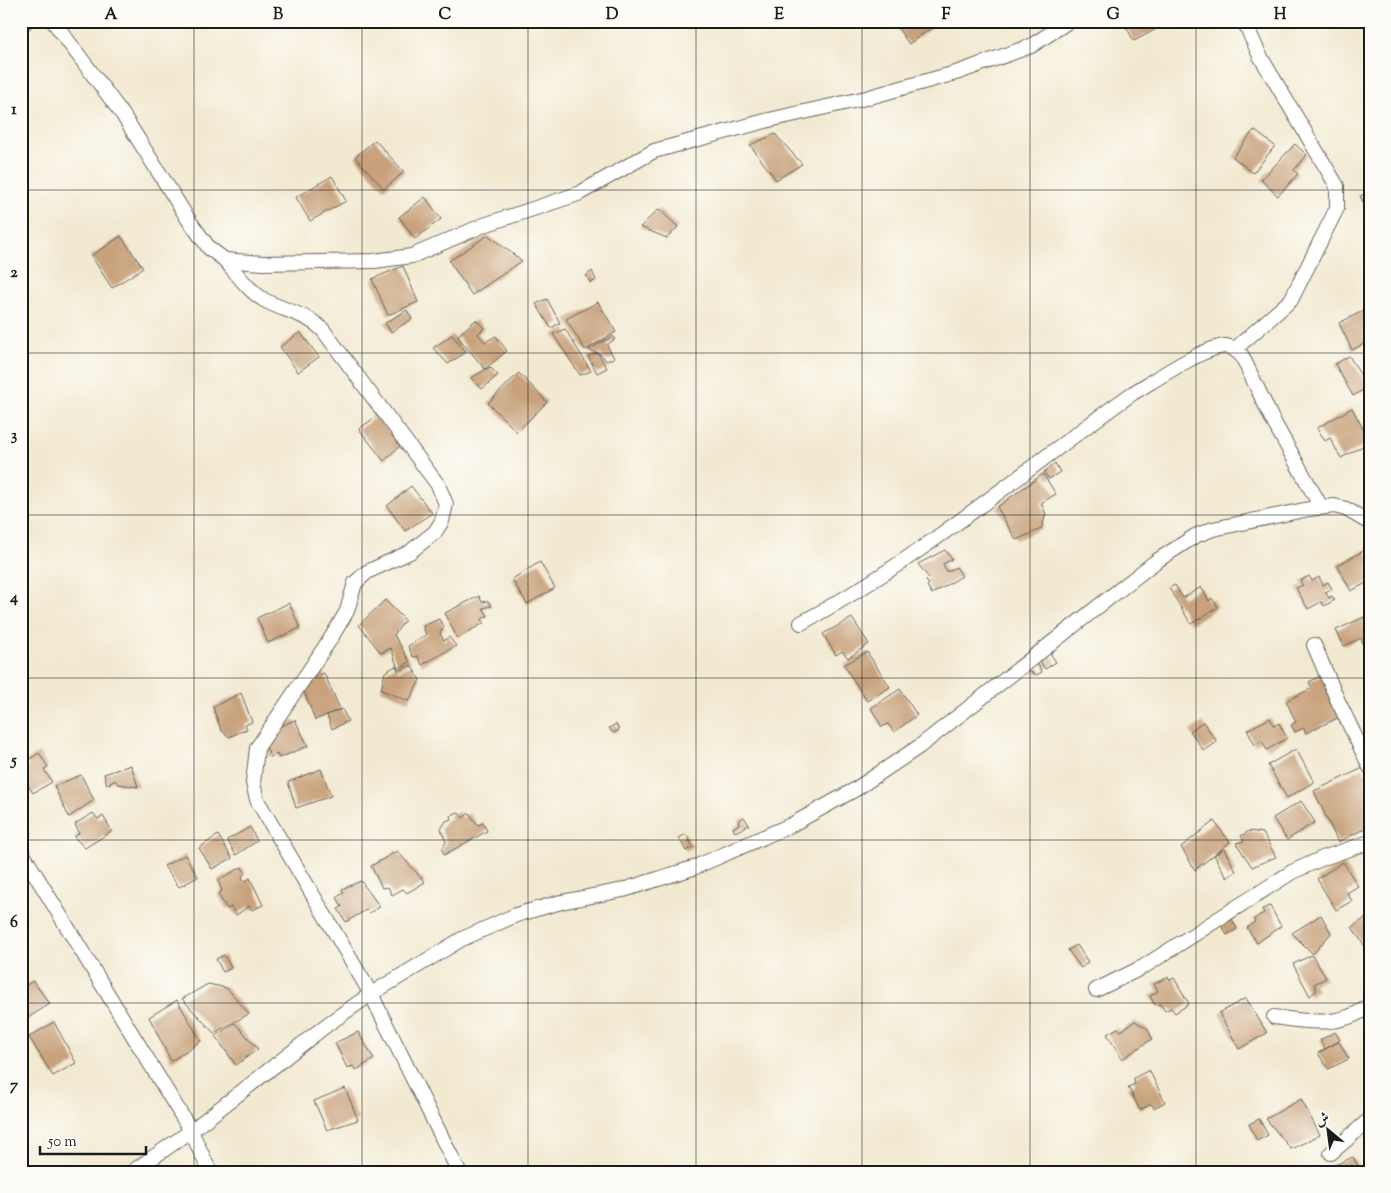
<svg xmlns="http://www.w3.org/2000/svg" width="1391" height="1193" font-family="'Sorts Mill Goudy',Amiri,serif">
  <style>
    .building { fill: #c8a27c }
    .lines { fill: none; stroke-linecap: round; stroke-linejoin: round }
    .street-casing { stroke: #67645b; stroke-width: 16 }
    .street { stroke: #fff; stroke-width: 14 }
    .grid { fill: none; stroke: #1c1c1c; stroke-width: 1; stroke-opacity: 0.55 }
    .neatline { fill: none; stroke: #1c1c1c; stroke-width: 2 }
    .grid-label { font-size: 16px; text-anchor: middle; font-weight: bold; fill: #1c1c1c }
  </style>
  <rect width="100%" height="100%" fill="#fdfcf7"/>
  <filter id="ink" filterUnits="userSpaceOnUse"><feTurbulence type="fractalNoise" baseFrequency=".02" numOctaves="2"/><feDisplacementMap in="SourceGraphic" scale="10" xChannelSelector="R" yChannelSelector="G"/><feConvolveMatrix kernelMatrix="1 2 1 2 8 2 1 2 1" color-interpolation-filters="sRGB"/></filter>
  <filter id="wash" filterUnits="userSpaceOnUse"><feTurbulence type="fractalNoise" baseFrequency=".0096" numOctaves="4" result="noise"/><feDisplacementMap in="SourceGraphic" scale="20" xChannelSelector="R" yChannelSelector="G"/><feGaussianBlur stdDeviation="1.12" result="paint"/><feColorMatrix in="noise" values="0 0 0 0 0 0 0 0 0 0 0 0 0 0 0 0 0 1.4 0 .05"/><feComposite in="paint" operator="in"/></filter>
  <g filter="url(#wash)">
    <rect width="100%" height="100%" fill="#f2e9d1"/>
    <g id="blocks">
      <g class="building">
        <polygon points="893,21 941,21 909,44"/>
        <polygon points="1123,21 1159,21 1162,26 1134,41"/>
        <polygon points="1254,130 1275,146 1253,173 1233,157"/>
        <polygon points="775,134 802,164 776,180 750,145"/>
        <polygon points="375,140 404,172 384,189 355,157"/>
        <polygon points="1295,144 1307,155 1294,170 1298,174 1278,196 1261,180"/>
        <polygon points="332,176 346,201 310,221 296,197"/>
        <polygon points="1370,192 1370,216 1360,196"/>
        <polygon points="425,197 441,219 415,239 399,217"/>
        <polygon points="659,209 678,227 667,238 640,227"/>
        <polygon points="488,235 522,261 472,295 449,261"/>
        <polygon points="121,236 143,268 112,288 91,256"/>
        <polygon points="403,266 418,302 388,315 372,279"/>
        <polygon points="592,271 596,280 591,283 586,276"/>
        <polygon points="547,299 560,323 551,328 536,304"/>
        <polygon points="598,302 616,332 585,350 566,319"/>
        <polygon points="407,310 412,319 391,332 385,323"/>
        <polygon points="1363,311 1370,324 1370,341 1352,350 1339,323"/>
        <polygon points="476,320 484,328 478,334 485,342 496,336 507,351 485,369 457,336"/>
        <polygon points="565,329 591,371 580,375 553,334"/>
        <polygon points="300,332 319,357 298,372 280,347"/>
        <polygon points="452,335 466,352 448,364 433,348"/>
        <polygon points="613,336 615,339 607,345 614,358 606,361 601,354 588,350"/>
        <polygon points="598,353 607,368 597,373 588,356"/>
        <polygon points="1349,356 1368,387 1353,396 1335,364"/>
        <polygon points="490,367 498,375 482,389 471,378"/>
        <polygon points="519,373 547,402 517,432 488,403"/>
        <polygon points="1352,408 1370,442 1341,458 1330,438 1325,441 1317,428"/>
        <polygon points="377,416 401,445 384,461 359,429"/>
        <polygon points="1055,463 1060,472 1049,479 1044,472"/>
        <polygon points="1043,474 1056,494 1041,503 1046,514 1041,529 1016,540 997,507"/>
        <polygon points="411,486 432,513 405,531 387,506"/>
        <polygon points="945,550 952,559 943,564 947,572 956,567 962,576 932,594 927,586 929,584 926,581 929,578 918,564"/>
        <polygon points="1365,550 1370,559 1370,581 1351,591 1337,565"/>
        <polygon points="540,562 555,588 527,604 512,579"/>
        <polygon points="1309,576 1312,581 1319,577 1323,585 1328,582 1332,589 1325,592 1329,598 1332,596 1335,600 1324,606 1321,602 1308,609 1296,588 1303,585 1300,581"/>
        <polygon points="1175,585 1183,598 1201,587 1209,601 1212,598 1218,607 1191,624 1169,588"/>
        <polygon points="479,596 482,602 488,601 492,606 483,608 488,616 482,619 484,623 457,638 445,613"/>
        <polygon points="385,600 405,620 394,635 410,662 398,669 391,648 381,653 359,625"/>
        <polygon points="289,603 300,628 268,643 257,618"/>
        <polygon points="1364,617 1370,629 1370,641 1363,644 1361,638 1344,646 1336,630"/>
        <polygon points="852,618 869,644 848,658 842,651 836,655 823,634"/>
        <polygon points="439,619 444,627 440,633 444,641 449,637 456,646 422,665 418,656 413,657 408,646 426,635 423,626"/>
        <polygon points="1048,650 1056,662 1045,669 1037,656"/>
        <polygon points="867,652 890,687 867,701 844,665"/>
        <polygon points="1035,659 1042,672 1036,675 1024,668"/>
        <polygon points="411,665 420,680 409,701 381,690 385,672 396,666 398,671"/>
        <polygon points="324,673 340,709 315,720 301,683"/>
        <polygon points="1322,675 1342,716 1306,733 1304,728 1295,732 1291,725 1296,722 1286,701 1312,688 1309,682"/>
        <polygon points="900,689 917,715 894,732 888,724 882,727 871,708"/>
        <polygon points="241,693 252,722 245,725 247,729 229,737 221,730 213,707"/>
        <polygon points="342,709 348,721 332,729 327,715"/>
        <polygon points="1270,718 1274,726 1279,723 1287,738 1267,750 1262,741 1255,745 1247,730"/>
        <polygon points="295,720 308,746 279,758 277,754 270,757 263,739 269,731"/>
        <polygon points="1203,722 1217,742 1204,751 1190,731"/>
        <polygon points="616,724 619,730 614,733 611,731 609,728"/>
        <polygon points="1296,749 1314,782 1287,798 1268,765"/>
        <polygon points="39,753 48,767 44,770 52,782 33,793 26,782 21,782 21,772 29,767 26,761"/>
        <polygon points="131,765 138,787 118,784 115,780 107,785 104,774"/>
        <polygon points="1363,768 1368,779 1365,781 1370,791 1370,826 1338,842 1314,791"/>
        <polygon points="321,769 331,796 296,808 288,782"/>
        <polygon points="81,775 94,800 69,817 54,786"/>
        <polygon points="1301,801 1315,822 1287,840 1273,818"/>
        <polygon points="458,812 463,818 469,813 478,825 483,823 487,831 444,855 442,849 446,842 441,829 446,821 451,819 450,816"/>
        <polygon points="93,813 98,819 103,816 112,831 85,848 74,837 79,833 75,824"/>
        <polygon points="744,817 749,825 735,832 733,828 739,824 738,821"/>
        <polygon points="1214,821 1230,842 1195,870 1181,847"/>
        <polygon points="250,827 257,841 236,855 227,840"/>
        <polygon points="1249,831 1263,833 1276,857 1252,867 1236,843 1244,841 1241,836"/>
        <polygon points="686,834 693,847 686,851 679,838"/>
        <polygon points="218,835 232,858 212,869 199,848"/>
        <polygon points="1224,849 1236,871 1227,878 1214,855"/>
        <polygon points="397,851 425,882 407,893 403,889 392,895 388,887 382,888 371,866"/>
        <polygon points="185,855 198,877 179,887 164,866"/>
        <polygon points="1343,862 1358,886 1347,893 1352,901 1336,910 1317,879"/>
        <polygon points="242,867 245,873 242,876 244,882 250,878 263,905 252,910 249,906 236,915 231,907 227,909 218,894 222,891 218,880"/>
        <polygon points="361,881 380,907 369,913 366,910 346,922 338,909 342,907 337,897 344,893 342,889"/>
        <polygon points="1270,906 1281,926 1257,943 1247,928 1255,922 1254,919 1264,913 1262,909"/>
        <polygon points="1229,913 1237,929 1227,935 1218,920"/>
        <polygon points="1321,915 1331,933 1313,954 1292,933"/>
        <polygon points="1370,915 1370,954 1352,927"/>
        <polygon points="1077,945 1088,962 1081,968 1068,950"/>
        <polygon points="224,955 231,968 223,972 216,959"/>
        <polygon points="1312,955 1326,978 1314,984 1317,990 1310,996 1293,964"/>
        <polygon points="1168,977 1170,980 1174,978 1189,1004 1175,1013 1171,1008 1165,1011 1160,1004 1155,1005 1150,996 1158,991 1154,984"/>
        <polygon points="33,981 50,1004 21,1022 21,988"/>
        <polygon points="208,984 227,988 249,1014 214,1033 182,999"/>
        <polygon points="1246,998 1267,1033 1239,1049 1219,1013"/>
        <polygon points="177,1000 201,1041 171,1061 149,1017"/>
        <polygon points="1135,1021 1148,1029 1152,1039 1122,1059 1107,1034 1118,1028 1121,1031"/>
        <polygon points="54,1022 76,1063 53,1076 29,1037"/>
        <polygon points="235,1023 258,1049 236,1065 215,1036"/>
        <polygon points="358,1032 374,1059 356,1070 353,1066 347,1068 335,1043"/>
        <polygon points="1335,1032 1340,1040 1325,1049 1320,1040"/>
        <polygon points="1339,1042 1349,1059 1328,1069 1318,1053"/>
        <polygon points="1149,1070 1165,1102 1154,1108 1151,1104 1140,1110 1128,1087 1135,1084 1134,1078"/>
        <polygon points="345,1088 358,1120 327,1130 314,1101"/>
        <polygon points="1301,1099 1320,1135 1291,1149 1266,1119"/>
        <polygon points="1259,1119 1268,1135 1257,1141 1249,1124"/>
        <polygon points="1353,1157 1361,1172 1329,1172 1328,1168"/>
      </g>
    </g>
  </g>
  <g filter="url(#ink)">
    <use href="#blocks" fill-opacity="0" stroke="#67645b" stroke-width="1"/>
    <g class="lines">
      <g class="street-casing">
        <g id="street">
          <polyline points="53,21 123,115 188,219 209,248 225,260 263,263 374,261 412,256 484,225 578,194 654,151 769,120 866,98 959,72 1031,46 1069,21"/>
          <polyline points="21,25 27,21"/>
          <path d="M225 260C237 274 248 290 264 300 284 311 306 313 323 330L438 485 446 504 442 521 435 532 410 552 367 572 355 583 347 611 331 638 257 748 253 783 257 800 371 994 459 1172"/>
          <polyline points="1235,349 1291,300 1337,208 1337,186 1260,56 1244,21"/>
          <path d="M801 623C921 559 1022 471 1133 393 1152 382 1205 346 1226 346 1233 347 1238 352 1242 356L1272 419 1321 507"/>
          <polyline points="1314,645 1338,701 1370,767"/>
          <polyline points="21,851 191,1131 210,1172"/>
          <polyline points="1096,990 1143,967 1292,872 1323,858 1370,842"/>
          <path d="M1274 1017C1307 1022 1342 1028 1370 1005"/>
          <polyline points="1331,1153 1370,1119"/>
          <polyline points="132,1172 191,1131 328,1024 371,994 462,939 516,915 561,902 623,890 693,868 791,825 856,789 920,746 1155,562 1195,536 1213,529 1309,509 1334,506 1346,509 1370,523"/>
        </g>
      </g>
      <use href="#street" class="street"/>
    </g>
  </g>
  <path class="grid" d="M194 21V1172M362 21V1172M528 21V1172M696 21V1172M862 21V1172M1030 21V1172M1196 21V1172M21 190H1370M21 353H1370M21 515H1370M21 678H1370M21 840H1370M21 1003H1370"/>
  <rect width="1391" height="1193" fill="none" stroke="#fdfcf7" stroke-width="55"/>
  <g transform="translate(1328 1130) rotate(331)" stroke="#fdfcf7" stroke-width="4" paint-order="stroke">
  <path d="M0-4L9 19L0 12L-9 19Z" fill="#1c1c1c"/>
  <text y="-8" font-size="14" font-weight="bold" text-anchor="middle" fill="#1c1c1c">ش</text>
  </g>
  <path d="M40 1146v8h106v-8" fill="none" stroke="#1c1c1c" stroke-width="2.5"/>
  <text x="48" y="1146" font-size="15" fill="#1c1c1c" stroke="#fdfcf7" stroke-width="4" paint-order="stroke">50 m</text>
  <rect x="28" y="28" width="1336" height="1138" class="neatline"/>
  <g class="grid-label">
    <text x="111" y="19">A</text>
    <text x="278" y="19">B</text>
    <text x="445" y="19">C</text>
    <text x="612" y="19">D</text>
    <text x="779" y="19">E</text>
    <text x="946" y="19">F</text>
    <text x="1113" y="19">G</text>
    <text x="1280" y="19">H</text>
    <text x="14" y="114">1</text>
    <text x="14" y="277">2</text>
    <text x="14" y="440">3</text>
    <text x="14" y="602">4</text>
    <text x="14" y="765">5</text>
    <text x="14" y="927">6</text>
    <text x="14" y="1090">7</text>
  </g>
</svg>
